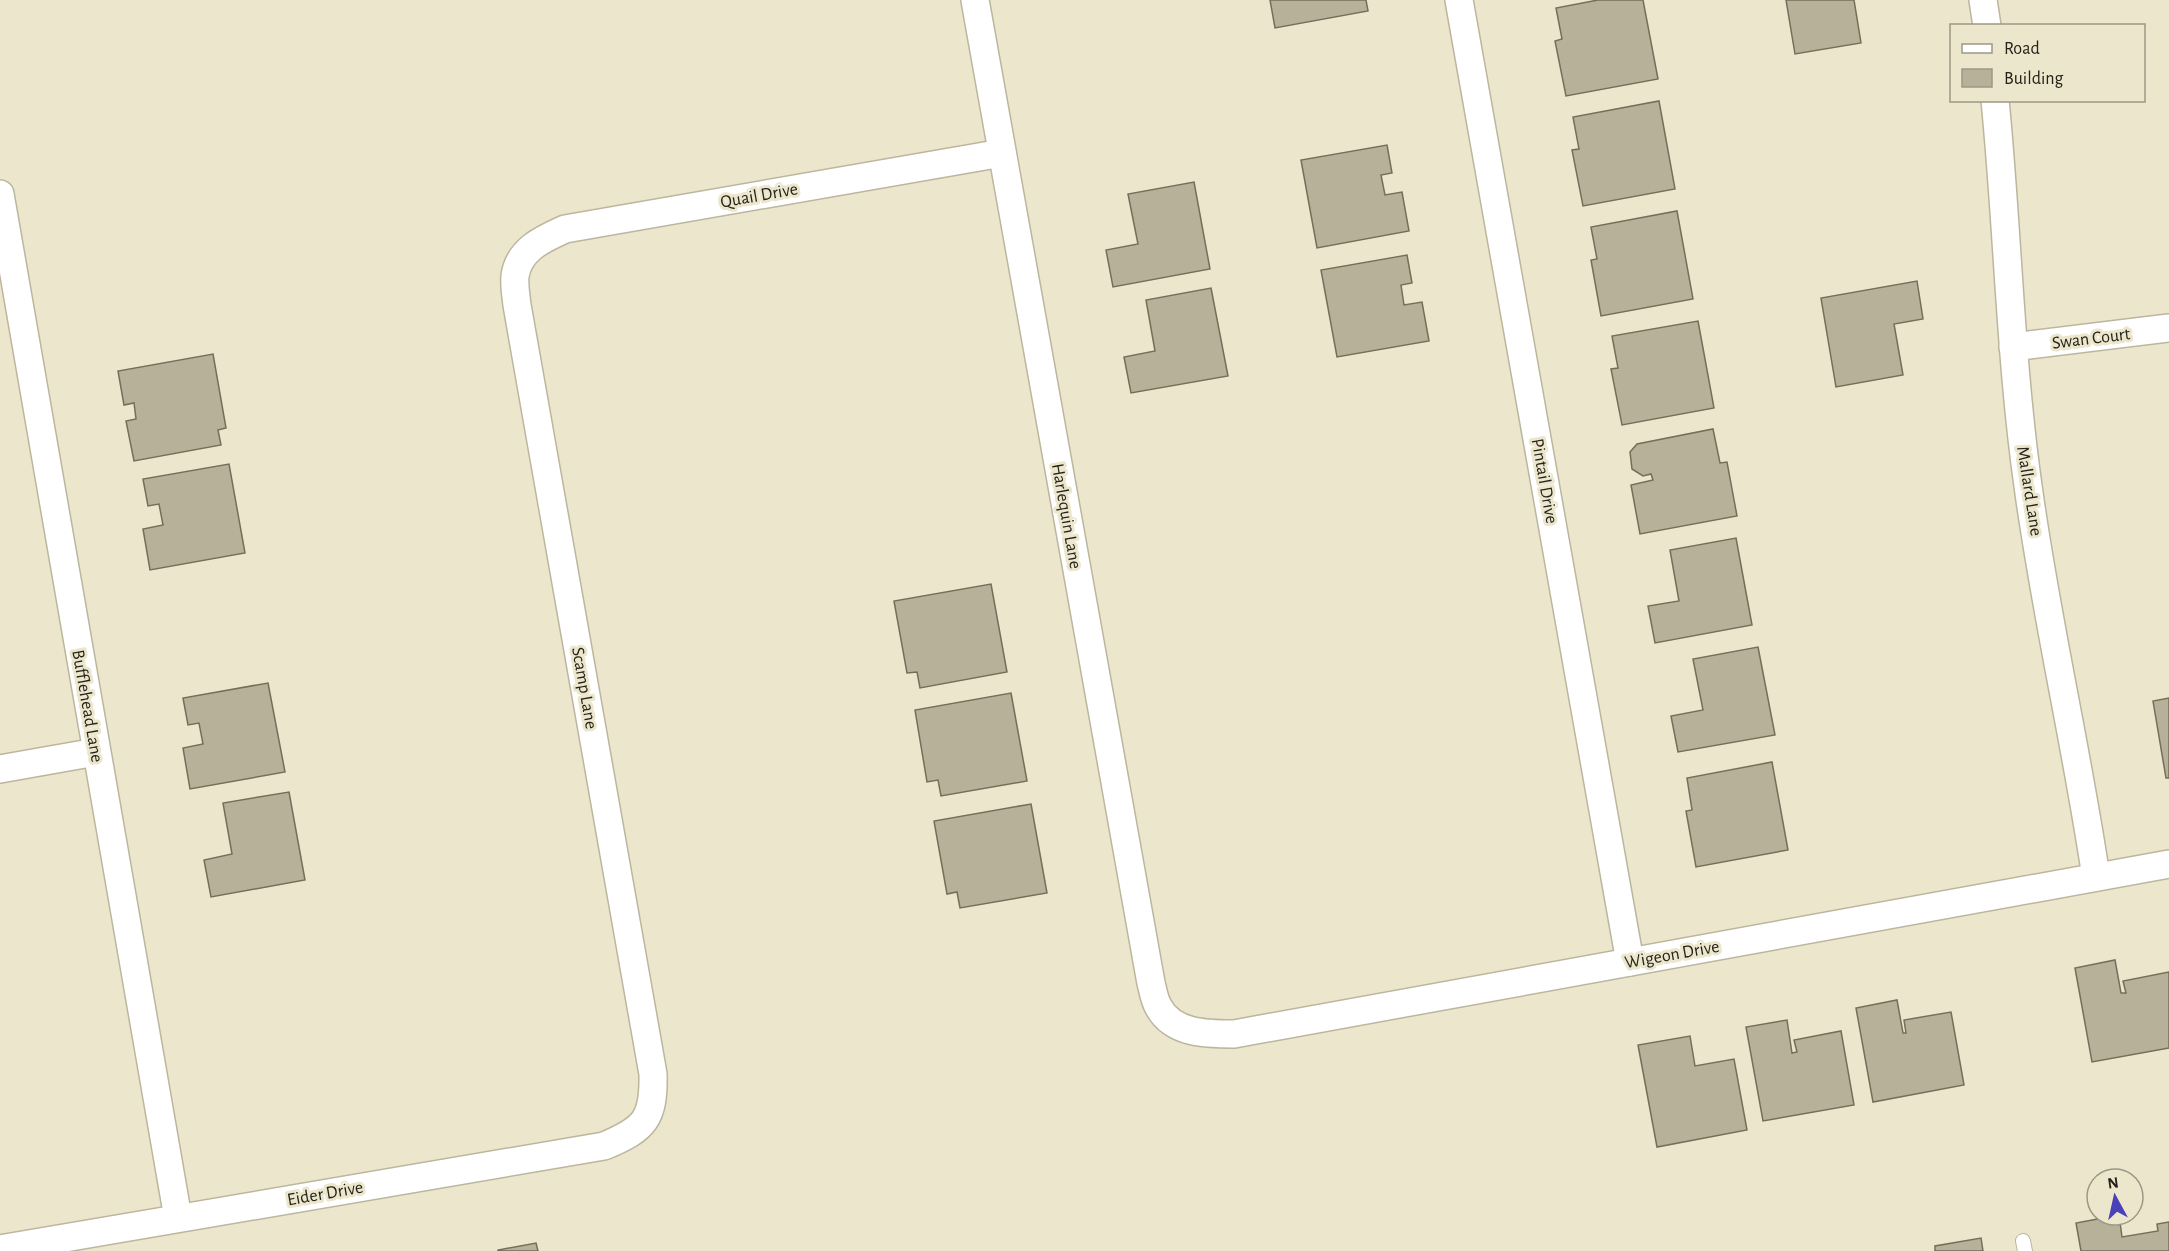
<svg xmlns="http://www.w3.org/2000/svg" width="2169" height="1251" font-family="'Alegreya Sans',sans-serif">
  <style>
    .building { fill: #b7b19a; stroke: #756f5a; stroke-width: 1.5 }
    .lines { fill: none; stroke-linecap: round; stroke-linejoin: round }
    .lane-casing { stroke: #bcb69f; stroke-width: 16 }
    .street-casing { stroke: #bcb69f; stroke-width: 30 }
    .lane { stroke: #fff; stroke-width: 14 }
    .street { stroke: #fff; stroke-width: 27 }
    .labels { text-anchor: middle; stroke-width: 6; stroke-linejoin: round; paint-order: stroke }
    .street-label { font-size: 18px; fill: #252219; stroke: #ece6cd }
  </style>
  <rect width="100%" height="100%" fill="#ece6cd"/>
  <g class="building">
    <polygon points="1270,0 1366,0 1368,11 1275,28"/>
    <polygon points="1598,0 1643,0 1658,79 1566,96 1555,41 1562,39 1556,8"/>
    <polygon points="1786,0 1854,0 1861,43 1795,54"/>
    <polygon points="1659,101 1675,189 1583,206 1572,150 1579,149 1573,117"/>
    <polygon points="1387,145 1392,173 1381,175 1385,195 1402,192 1409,231 1317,248 1301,160"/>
    <polygon points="1194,182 1210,269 1113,287 1106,250 1138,244 1128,194"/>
    <polygon points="1677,211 1693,299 1601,316 1591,260 1597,259 1591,227"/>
    <polygon points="1407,255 1412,283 1401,285 1404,305 1422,302 1429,341 1337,357 1321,270"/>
    <polygon points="1917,281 1923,319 1894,324 1903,375 1836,387 1821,298"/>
    <polygon points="1211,288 1228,376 1131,393 1124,357 1155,351 1146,300"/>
    <polygon points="1698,321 1714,408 1622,425 1611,369 1618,368 1612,336"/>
    <polygon points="213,354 226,428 218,430 221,445 134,461 126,421 136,419 134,403 124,405 118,371"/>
    <polygon points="1713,429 1720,463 1727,462 1737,516 1640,534 1631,485 1653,480 1651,474 1643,476 1632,469 1630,452 1637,444"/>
    <polygon points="229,464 245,553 150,570 143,529 163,525 159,504 148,506 143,479"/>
    <polygon points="1736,538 1752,625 1655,643 1648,606 1679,601 1670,550"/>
    <polygon points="991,584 1007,672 920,688 917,672 907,673 894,601"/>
    <polygon points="1758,647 1775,735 1678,752 1671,716 1703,710 1693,659"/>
    <polygon points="268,683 285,772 190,789 183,748 203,744 199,723 188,725 183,698"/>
    <polygon points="1011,693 1027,781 941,796 938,780 927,782 915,710"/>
    <polygon points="2169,698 2169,778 2166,778 2153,701"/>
    <polygon points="1772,762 1788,850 1696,867 1686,811 1692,810 1687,778"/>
    <polygon points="289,792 305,880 211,897 204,860 232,854 223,803"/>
    <polygon points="1031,804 1047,893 960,908 957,892 947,894 934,821"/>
    <polygon points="2115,960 2121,993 2126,993 2123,981 2169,972 2169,1048 2092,1062 2075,968"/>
    <polygon points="1897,1000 1903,1033 1906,1033 1904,1020 1951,1012 1964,1085 1873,1102 1856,1008"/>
    <polygon points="1787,1020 1792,1053 1797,1052 1794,1040 1841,1031 1854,1105 1763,1121 1746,1027"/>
    <polygon points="1690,1036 1695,1066 1734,1059 1747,1130 1657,1147 1638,1045"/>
    <polygon points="2119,1215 2122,1237 2158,1231 2157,1224 2169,1222 2169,1251 2081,1251 2076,1223"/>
    <polygon points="1981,1238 1983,1251 1935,1251 1935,1246"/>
    <polygon points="536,1243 538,1251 498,1251 498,1250"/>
  </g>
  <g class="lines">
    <g class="lane-casing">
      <polyline id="lane" points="2023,1241 2025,1251"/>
    </g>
    <g class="street-casing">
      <g id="street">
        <path d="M975 0 1151 983C1153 990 1154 999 1158 1006 1172 1034 1207 1034 1234 1034L2169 864"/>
        <polyline points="1459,0 1630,962"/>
        <polyline points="1983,0 1987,26"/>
        <path d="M1995 100C2008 231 2010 363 2029 493 2047 622 2077 749 2096 877"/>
        <polyline points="0,194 178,1218"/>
        <polyline points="2013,347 2169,328"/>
        <polyline points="0,769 96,752"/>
        <path d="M0 1249 604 1146C645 1129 654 1119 653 1074L517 305C516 296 514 285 515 276 519 249 543 239 565 229L1002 153"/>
      </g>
    </g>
    <use href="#lane" class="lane"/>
    <use href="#street" class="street"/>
  </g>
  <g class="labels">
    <g class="street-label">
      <text transform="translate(759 195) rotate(-10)" y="6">Quail Drive</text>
      <text transform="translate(2091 338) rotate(-7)" y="6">Swan Court</text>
      <text transform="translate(1545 481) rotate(80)" y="6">Pintail Drive</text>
      <text transform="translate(2030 491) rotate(81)" y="6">Mallard Lane</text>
      <text transform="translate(1067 516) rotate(80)" y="6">Harlequin Lane</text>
      <text transform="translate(585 688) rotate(80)" y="6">Scamp Lane</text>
      <text transform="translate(88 706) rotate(80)" y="6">Bufflehead Lane</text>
      <text transform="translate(1672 954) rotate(-10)" y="6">Wigeon Drive</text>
      <text transform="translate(325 1193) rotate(-10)" y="6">Eider Drive</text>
    </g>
  </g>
  <rect x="1950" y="24" width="195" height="78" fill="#ece6cd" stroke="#9c9885" stroke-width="1.5"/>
  <rect x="1962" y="44" width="30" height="9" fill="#ffffff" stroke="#9c9885" stroke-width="1.5"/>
  <text x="2004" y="54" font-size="18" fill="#252219">Road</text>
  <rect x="1962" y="69" width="30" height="18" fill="#b7b19a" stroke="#9c9885" stroke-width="1.5"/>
  <text x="2004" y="84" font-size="18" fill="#252219">Building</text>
  <g transform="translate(2115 1197) rotate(352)"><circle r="28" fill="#ece6cd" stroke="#9c9885" stroke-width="1.5"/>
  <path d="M0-4.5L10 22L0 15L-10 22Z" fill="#4a40b7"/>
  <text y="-9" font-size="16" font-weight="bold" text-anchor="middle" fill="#252219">N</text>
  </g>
</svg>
